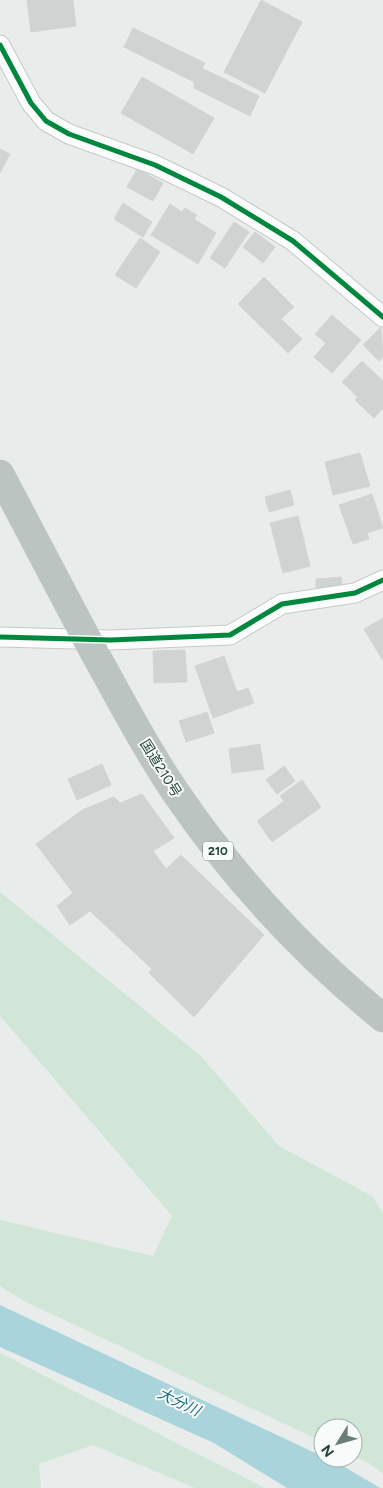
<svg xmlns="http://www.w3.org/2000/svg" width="383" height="1488" font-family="Figtree,'Noto Sans JP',sans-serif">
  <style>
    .green { fill: #d1e6d8 }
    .water { fill: #a9d4db }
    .building { fill: #cfd4d2; stroke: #d1d6d4 }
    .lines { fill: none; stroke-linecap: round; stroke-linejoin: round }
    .street-casing { stroke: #c5cac8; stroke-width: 21 }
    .highway-casing { stroke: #c3ccc9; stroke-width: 29 }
    .street { stroke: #fcfcfc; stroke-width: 19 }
    .highway { stroke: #bcc4c2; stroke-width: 28 }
    .highway-bridge-casing { stroke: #c3ccc9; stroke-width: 29; stroke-linecap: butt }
    .highway-bridge { stroke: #bcc4c2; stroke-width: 28 }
    .cycleway-casing { stroke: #f7fbf9; stroke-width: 8 }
    .cycleway { stroke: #00873e; stroke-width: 5 }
    .labels { text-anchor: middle; stroke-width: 4; stroke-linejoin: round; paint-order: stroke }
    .shield { fill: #f7fbf9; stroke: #637a73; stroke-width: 1 }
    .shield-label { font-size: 12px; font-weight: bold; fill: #24423a }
    .street-label { font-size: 14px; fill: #24423a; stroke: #f7fbf9 }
    .water-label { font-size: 15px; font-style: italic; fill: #1c6f80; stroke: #f7fbf9 }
  </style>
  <rect width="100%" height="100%" fill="#e8edeb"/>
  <g class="green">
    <polygon points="0,892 201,1056 279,1146 372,1196 383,1213 383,1474 369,1463 353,1456 353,1428 323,1428 323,1442 24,1301 0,1286 0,1220 153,1256 172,1216 0,1016"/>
    <polygon points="0,1353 265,1488 195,1488 93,1445 39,1464 41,1488 0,1488"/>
  </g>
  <polygon class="water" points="0,1305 343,1466 380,1488 287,1488 214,1443 0,1347"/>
  <g class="building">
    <polygon points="27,0 73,0 76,26 31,32"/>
    <polygon points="261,0 302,22 265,93 224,72"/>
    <polygon points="133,28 205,63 202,68 259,96 250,116 194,88 194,82 124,47"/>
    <polygon points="142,77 214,118 193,154 121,113"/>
    <polygon points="0,149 10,154 0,173"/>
    <polygon points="137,169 163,183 153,201 127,187"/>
    <polygon points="123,203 152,222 143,237 114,219"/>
    <polygon points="170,204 182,212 185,208 197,215 194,219 216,233 198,264 151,235"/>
    <polygon points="234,222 249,232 225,268 210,258"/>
    <polygon points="255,232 275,247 263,263 243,247"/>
    <polygon points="140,238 160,252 136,288 115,275"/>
    <polygon points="264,277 294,307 281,319 302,339 288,353 238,304"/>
    <polygon points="332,315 361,340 332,373 314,357 326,343 315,334"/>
    <polygon points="381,327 383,357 379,361 363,345"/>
    <polygon points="362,361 383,381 383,408 374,418 355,400 358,397 342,382"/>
    <polygon points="360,453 370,486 333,495 325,462"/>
    <polygon points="290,490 294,505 269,512 265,497"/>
    <polygon points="372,494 383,528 367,533 369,539 353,544 339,505"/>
    <polygon points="298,516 310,566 283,573 270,523"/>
    <polygon points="341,577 342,586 316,588 316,579"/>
    <polygon points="383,618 383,661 364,629"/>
    <polygon points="185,650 187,682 154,683 153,651"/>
    <polygon points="224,656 237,692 248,688 254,703 213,718 195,666"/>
    <polygon points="207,712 214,733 186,742 179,721"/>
    <polygon points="260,744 264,769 232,773 229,749"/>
    <polygon points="102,764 111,785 77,800 68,779"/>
    <polygon points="284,766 295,781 277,794 266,780"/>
    <polygon points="302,780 321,807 272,842 257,821 284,801 280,796"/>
    <polygon points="142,794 174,838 153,851 166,869 181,855 264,935 194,1017 149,973 152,969 90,911 70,925 57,906 73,893 36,844 82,810 114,797 120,803"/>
  </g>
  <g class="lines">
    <g class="street-casing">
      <g id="street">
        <polyline points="0,45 31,103 46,121 69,134 155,165 221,197 293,241 383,317"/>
        <polyline points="0,637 111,640 230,635 282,604 355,593 383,580"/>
      </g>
    </g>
    <g class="highway-casing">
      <g id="highway">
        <polyline points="0,474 80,626"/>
        <path d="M94 652C120 698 144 746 174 790 232 876 302 952 383 1018"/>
      </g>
    </g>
    <use href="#street" class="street"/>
    <use href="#highway" class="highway"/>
    <g class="highway-bridge-casing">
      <polyline id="highway-bridge" points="80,626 94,652"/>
    </g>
    <use href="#highway-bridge" class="highway-bridge"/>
    <g class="cycleway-casing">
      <g id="cycleway">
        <polyline points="0,45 31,103 46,121 69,134 155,165 221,197 293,241 383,317"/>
        <polyline points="0,637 111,640 230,635 282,604 355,593 383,580"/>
      </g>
    </g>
    <use href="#cycleway" class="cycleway"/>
  </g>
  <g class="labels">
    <rect class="shield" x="203" y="841.5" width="30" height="19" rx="4"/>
    <g class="shield-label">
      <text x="218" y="855">210</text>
    </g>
    <g class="street-label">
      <text transform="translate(161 768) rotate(58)" y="5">国道210号</text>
    </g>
    <g class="water-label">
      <text transform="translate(179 1402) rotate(26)" y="5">大分川</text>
    </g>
  </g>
  <g transform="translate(338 1443) rotate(233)"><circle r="24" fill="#f7fbf9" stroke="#a3b1ad"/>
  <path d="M0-4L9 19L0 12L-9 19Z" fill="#697e78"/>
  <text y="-8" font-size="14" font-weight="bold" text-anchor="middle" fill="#24423a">N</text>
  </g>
</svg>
